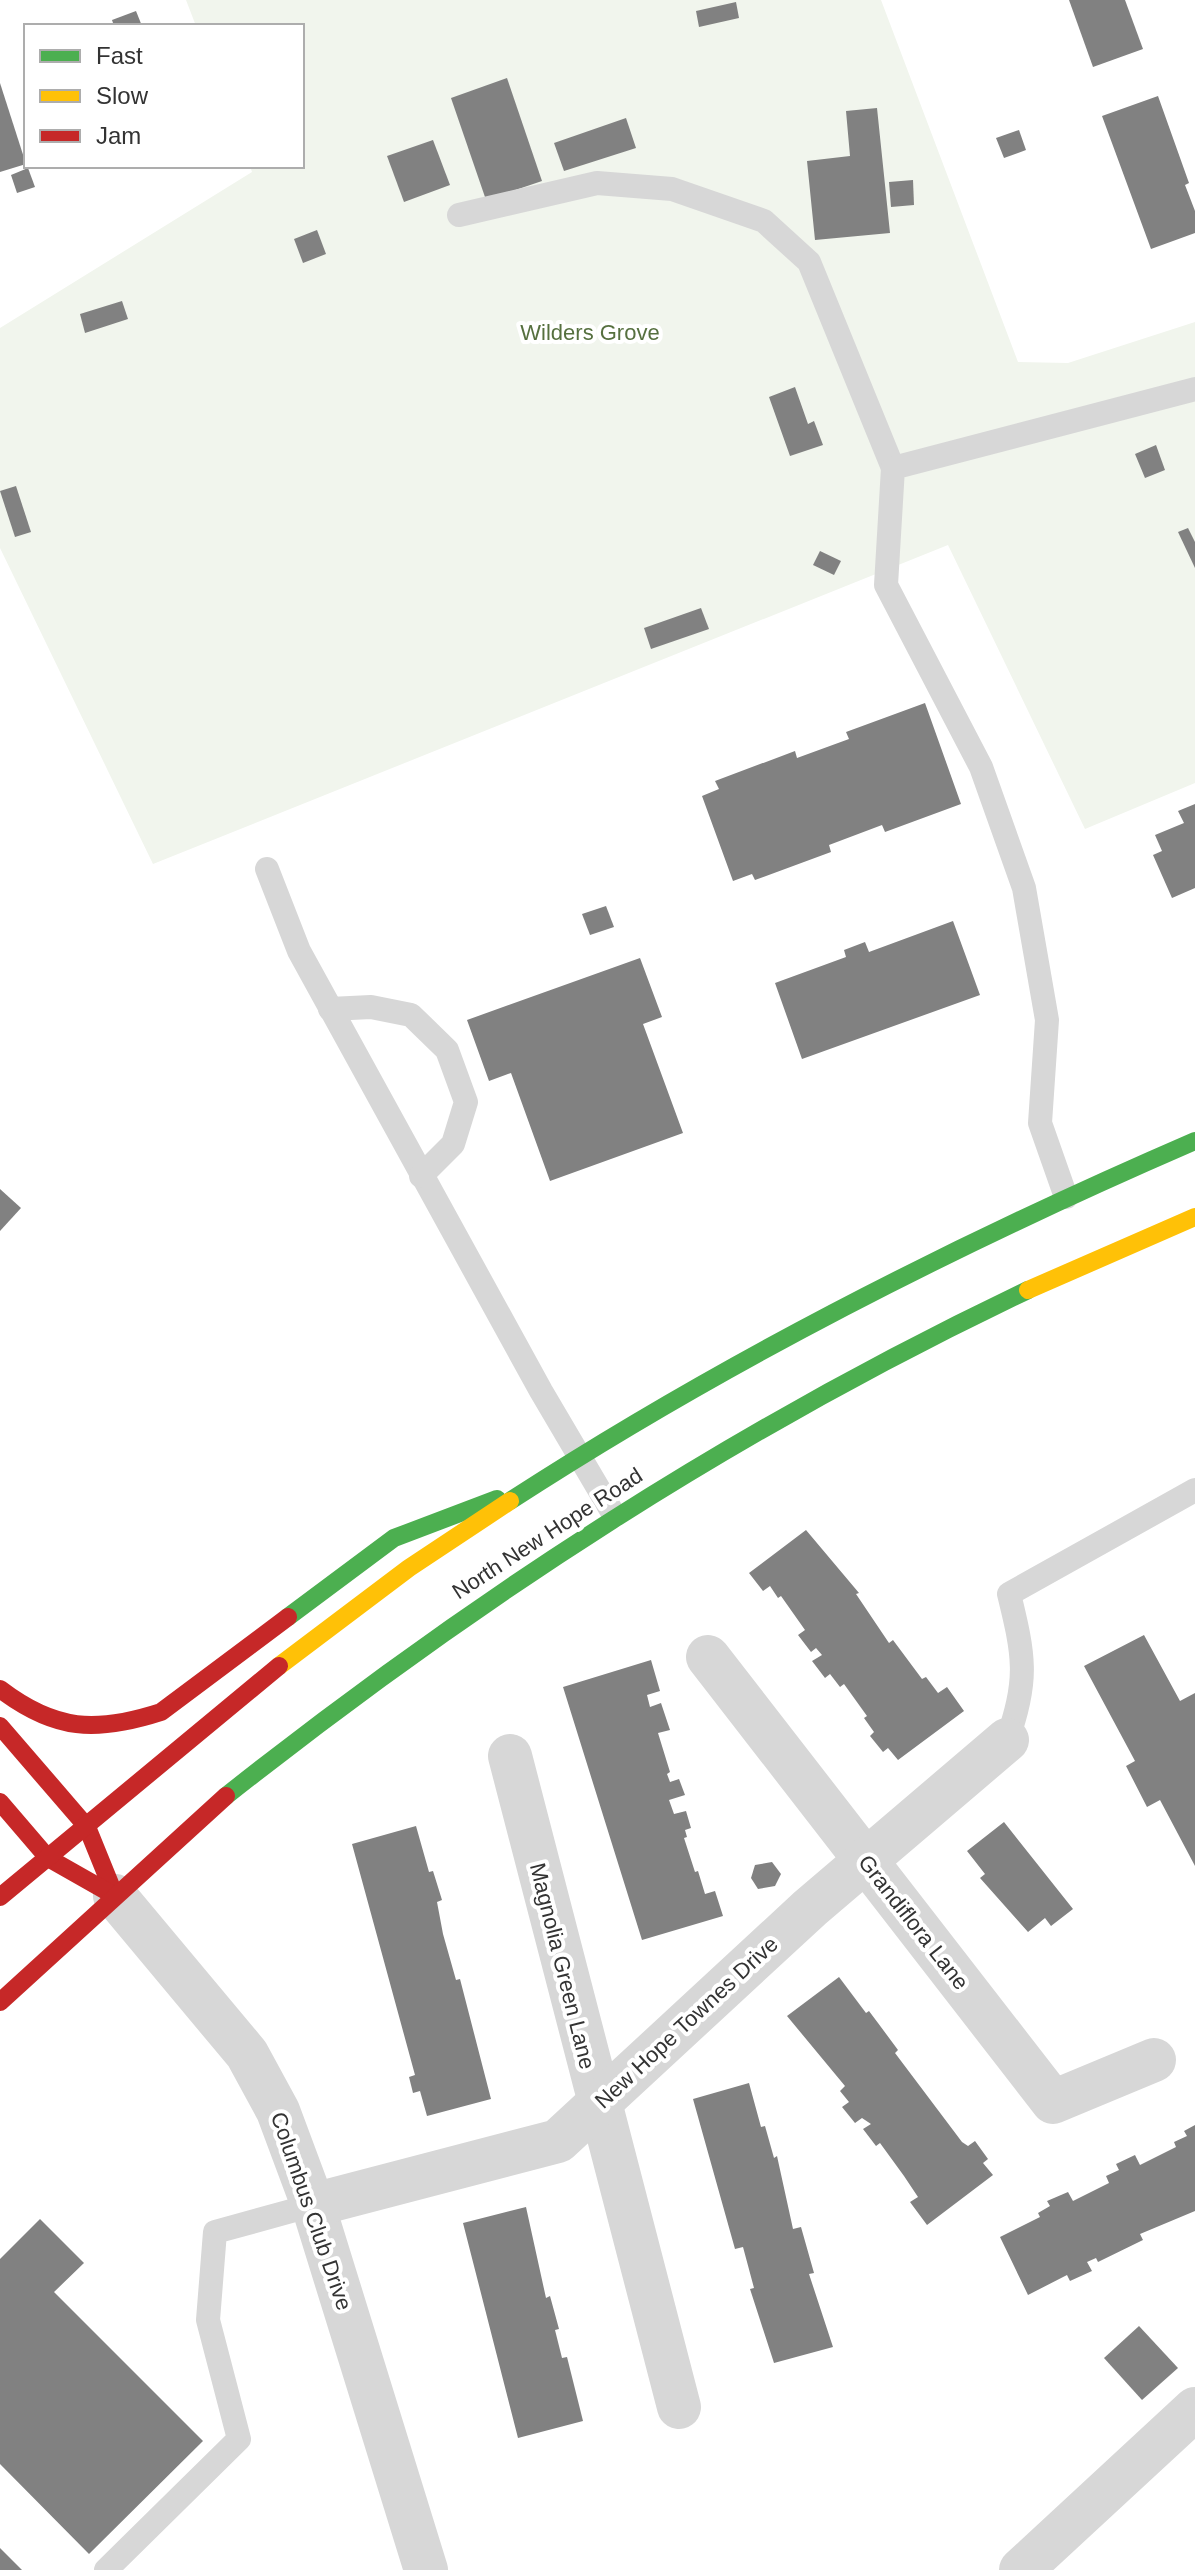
<svg xmlns="http://www.w3.org/2000/svg" width="1195" height="2570" font-family="Helvetica,sans-serif">
  <style>
    .green { fill: #f1f5ed }
    .building { fill: #818181 }
    .lines { fill: none; stroke-linecap: round; stroke-linejoin: round }
    .lane { stroke: #d7d7d7; stroke-width: 24 }
    .street { stroke: #d7d7d7; stroke-width: 44 }
    .fast { stroke: #4caf50; stroke-width: 18 }
    .slow { stroke: #ffc107; stroke-width: 18 }
    .jam { stroke: #c62828; stroke-width: 18 }
    .labels { text-anchor: middle; stroke-width: 8; stroke-linejoin: round; paint-order: stroke }
    .park-label { font-size: 22px; fill: #56703f; stroke: #fff }
    .street-label { font-size: 22px; fill: #333; stroke: #fff }
  </style>
  <rect width="100%" height="100%" fill="#fff"/>
  <polygon class="green" points="186,0 881,0 1018,362 1068,363 1195,322 1195,783 1085,829 948,545 153,864 0,548 0,328 252,172 250,166 302,166 302,26 196,26"/>
  <g class="building">
    <polygon points="1069,0 1125,0 1143,49 1093,67"/>
    <polygon points="736,2 739,18 699,27 696,11"/>
    <polygon points="136,11 142,26 114,26 112,20"/>
    <polygon points="507,78 542,181 486,200 451,98"/>
    <polygon points="0,83 26,164 0,172"/>
    <polygon points="1158,96 1189,183 1185,185 1195,211 1195,233 1151,249 1102,116"/>
    <polygon points="877,108 890,233 815,240 807,161 850,156 846,111"/>
    <polygon points="626,118 636,148 564,171 554,143"/>
    <polygon points="1019,130 1026,150 1004,158 996,138"/>
    <polygon points="433,140 450,185 404,202 387,156"/>
    <polygon points="28,168 35,187 17,193 11,175"/>
    <polygon points="913,180 914,205 891,207 889,182"/>
    <polygon points="317,230 326,254 303,263 294,239"/>
    <polygon points="122,301 128,319 85,333 80,314"/>
    <polygon points="795,387 808,424 814,421 823,445 790,456 769,397"/>
    <polygon points="1156,445 1165,470 1145,478 1135,454"/>
    <polygon points="16,486 31,532 15,537 0,491"/>
    <polygon points="1188,528 1195,542 1195,568 1178,532"/>
    <polygon points="820,551 841,561 834,575 813,565"/>
    <polygon points="701,608 709,629 651,649 644,628"/>
    <polygon points="925,703 961,804 885,832 882,825 829,845 831,852 755,880 752,874 733,881 702,796 719,789 715,781 795,751 797,758 849,739 846,732"/>
    <polygon points="1195,804 1195,888 1172,898 1153,855 1162,851 1155,835 1184,823 1178,811"/>
    <polygon points="606,906 614,927 590,935 582,914"/>
    <polygon points="953,921 980,995 802,1059 775,983 846,957 844,950 865,942 869,952"/>
    <polygon points="640,958 662,1017 643,1024 683,1133 550,1181 511,1073 489,1081 467,1020"/>
    <polygon points="0,1189 21,1208 0,1231"/>
    <polygon points="806,1530 859,1593 856,1594 889,1643 893,1640 922,1679 926,1677 938,1693 947,1687 964,1711 898,1760 888,1748 883,1752 870,1736 874,1732 864,1718 867,1716 844,1684 840,1687 830,1674 825,1678 812,1661 822,1655 816,1648 811,1652 798,1635 805,1630 781,1596 778,1598 770,1586 763,1591 749,1573"/>
    <polygon points="1144,1635 1180,1701 1195,1693 1195,1866 1160,1800 1147,1807 1126,1766 1135,1761 1084,1666"/>
    <polygon points="651,1660 660,1691 647,1695 650,1707 661,1703 670,1730 658,1733 670,1772 667,1774 670,1782 679,1779 685,1795 669,1800 674,1814 686,1811 691,1828 685,1830 687,1837 684,1838 695,1872 698,1871 705,1894 715,1891 723,1916 642,1940 563,1687"/>
    <polygon points="1004,1822 1073,1909 1051,1926 1045,1918 1028,1932 980,1878 985,1874 967,1851"/>
    <polygon points="416,1826 429,1872 433,1871 442,1900 437,1902 443,1934 456,1980 460,1979 491,2099 427,2116 420,2091 413,2093 409,2077 415,2075 352,1844"/>
    <polygon points="772,1862 781,1874 775,1886 758,1889 751,1878 755,1865"/>
    <polygon points="839,1977 866,2013 869,2011 878,2023 898,2050 895,2053 962,2142 968,2146 975,2141 988,2159 983,2163 993,2175 927,2225 910,2202 918,2197 904,2176 880,2143 876,2146 863,2129 871,2124 862,2118 855,2123 842,2107 849,2102 840,2091 845,2086 787,2016"/>
    <polygon points="749,2083 761,2127 765,2126 774,2158 777,2156 793,2229 801,2227 814,2273 809,2274 833,2347 774,2363 750,2289 754,2288 743,2247 735,2249 693,2099"/>
    <polygon points="1195,2125 1195,2211 1140,2234 1143,2240 1098,2262 1096,2258 1087,2262 1092,2271 1070,2281 1067,2275 1028,2295 1000,2237 1040,2217 1038,2213 1050,2206 1047,2201 1068,2192 1073,2201 1109,2183 1106,2176 1119,2170 1116,2164 1135,2155 1140,2165 1176,2147 1174,2142 1187,2136 1184,2131"/>
    <polygon points="526,2207 546,2298 550,2296 559,2329 555,2330 562,2358 567,2357 583,2421 518,2438 463,2223"/>
    <polygon points="40,2219 84,2263 54,2292 203,2441 89,2554 0,2464 0,2259"/>
    <polygon points="1139,2326 1178,2368 1142,2400 1104,2358"/>
    <polygon points="0,2548 22,2570 0,2570"/>
  </g>
  <g class="lines">
    <g class="lane">
      <polyline points="459,215 597,183 672,189 764,221 809,262 893,468"/>
      <polyline points="267,869 299,951 541,1391 614,1515"/>
      <polyline points="330,1009 371,1007 411,1015 447,1050 466,1102 453,1144 421,1176"/>
      <polyline points="1066,1197 1040,1123 1047,1020 1024,888 981,767 886,585 893,468 1195,389"/>
      <path d="M1007 1740C1029 1680 1024 1655 1009 1594L1195 1490"/>
      <polyline points="106,2570 239,2439 208,2320 215,2232 313,2205"/>
    </g>
    <g class="street">
      <polyline points="708,1657 1053,2102 1154,2060"/>
      <polyline points="510,1756 679,2407"/>
      <polyline points="115,1896 247,2054 278,2111 313,2205 426,2570"/>
      <polyline points="313,2205 558,2141 810,1908 1007,1740"/>
      <polyline points="1021,2570 1195,2409"/>
    </g>
    <g class="fast">
      <path d="M510 1501C727 1360 957 1244 1195 1141"/>
      <polyline points="288,1617 394,1538 497,1499"/>
      <path d="M226 1796C479 1596 736 1429 1028 1290"/>
    </g>
    <g class="slow">
      <polyline points="1028,1290 1195,1217"/>
      <polyline points="279,1666 409,1568 510,1501"/>
    </g>
    <g class="jam">
      <path d="M0 1689C55 1731 96 1733 161 1712L288 1617"/>
      <polyline points="0,1726 87,1827 115,1896"/>
      <polyline points="0,1802 48,1858 115,1896"/>
      <polyline points="0,1897 279,1666"/>
      <polyline points="0,2002 226,1796"/>
    </g>
  </g>
  <g class="labels">
    <g class="park-label">
      <text x="590" y="340">Wilders Grove</text>
    </g>
    <g class="street-label">
      <text transform="translate(547 1533) rotate(-33)" y="8">North New Hope Road</text>
      <text transform="translate(914 1922) rotate(52)" y="8">Grandiflora Lane</text>
      <text transform="translate(563 1966) rotate(76)" y="8">Magnolia Green Lane</text>
      <text transform="translate(686 2022) rotate(-43)" y="8">New Hope Townes Drive</text>
      <text transform="translate(312 2211) rotate(71)" y="8">Columbus Club Drive</text>
    </g>
  </g>
  <rect x="24" y="24" width="280" height="144" fill="#ffffff" stroke="#adadad" stroke-width="2"/>
  <rect x="40" y="50" width="40" height="12" fill="#4caf50" stroke="#adadad" stroke-width="2"/>
  <text x="96" y="64" font-size="24" fill="#333333">Fast</text>
  <rect x="40" y="90" width="40" height="12" fill="#ffc107" stroke="#adadad" stroke-width="2"/>
  <text x="96" y="104" font-size="24" fill="#333333">Slow</text>
  <rect x="40" y="130" width="40" height="12" fill="#c62828" stroke="#adadad" stroke-width="2"/>
  <text x="96" y="144" font-size="24" fill="#333333">Jam</text>
</svg>
